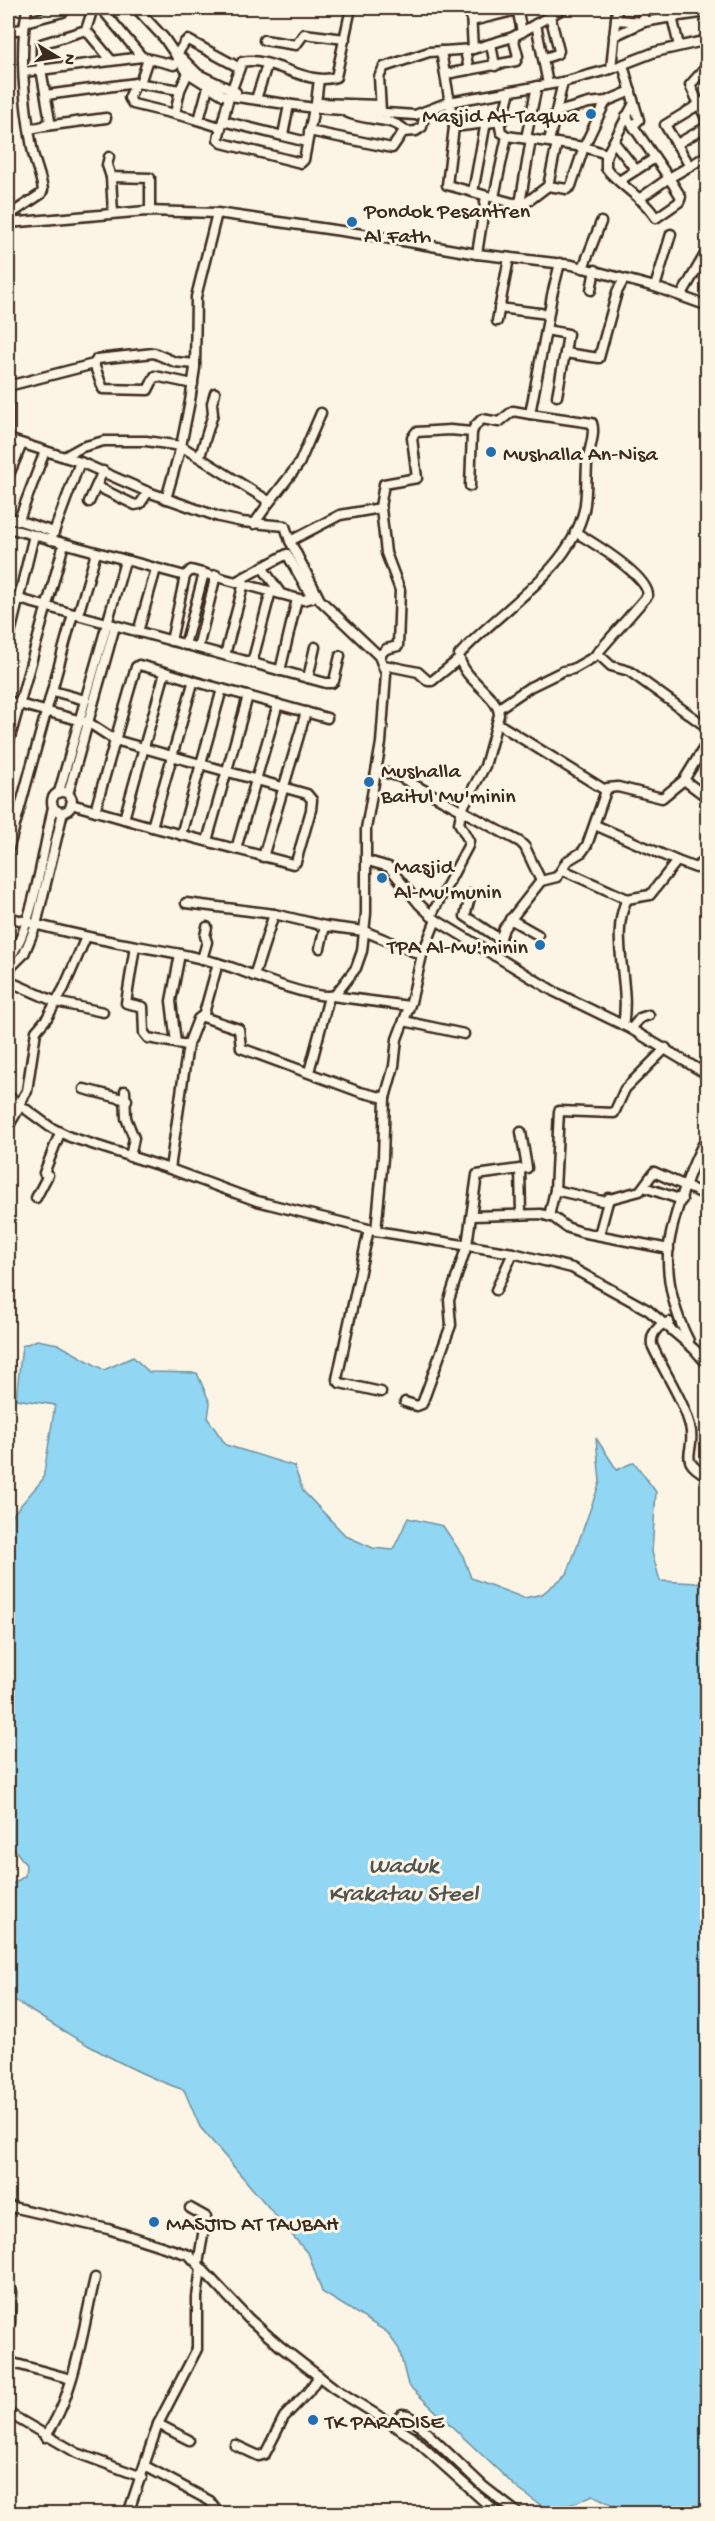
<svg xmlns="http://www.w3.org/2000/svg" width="715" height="2521" font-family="'Gochi Hand',sans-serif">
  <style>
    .water { fill: #91d6f3; stroke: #6f919e; stroke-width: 1.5 }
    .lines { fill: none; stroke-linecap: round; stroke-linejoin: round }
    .minor-casing { stroke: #3b2a1e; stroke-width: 13 }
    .minor { stroke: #fcf5e5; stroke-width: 8 }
    .poi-dot { fill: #1f6fb2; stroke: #fcf5e5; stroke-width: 2 }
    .labels { text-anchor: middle; stroke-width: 6; stroke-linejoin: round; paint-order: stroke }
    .poi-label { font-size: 22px; fill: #3b2a1e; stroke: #fcf5e5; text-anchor: start }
    .water-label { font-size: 24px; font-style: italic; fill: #505553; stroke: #fcf5e5 }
  </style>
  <rect width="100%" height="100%" fill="#fcf5e5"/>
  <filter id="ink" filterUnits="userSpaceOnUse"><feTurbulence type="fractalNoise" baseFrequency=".0167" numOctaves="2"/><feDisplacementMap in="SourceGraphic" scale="12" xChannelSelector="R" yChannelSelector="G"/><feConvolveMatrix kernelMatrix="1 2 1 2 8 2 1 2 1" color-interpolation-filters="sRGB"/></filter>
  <g filter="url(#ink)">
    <path class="water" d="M37 1340 58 1344 104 1370 133 1357 149 1372 197 1373 210 1403 208 1419 226 1445 294 1466 303 1491 346 1536 373 1548 393 1550 408 1518 443 1526 463 1556 471 1578 524 1598 542 1594 567 1574 600 1482 596 1438 617 1470 634 1462 656 1492 652 1552 660 1581 697 1583 707 1581 708 2497 697 2513H628L593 2495 552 2513 518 2489 408 2385 399 2349 387 2332 322 2292 309 2255 200 2127 184 2090C125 2070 60 2030 8 1996V1887L25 1876 26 1865 8 1840V1533L14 1513 43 1479 55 1405 16 1399 22 1346Z"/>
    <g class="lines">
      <g class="minor-casing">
        <g id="minor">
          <polyline points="93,8 86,30 111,60"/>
          <polyline points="101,8 142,57"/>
          <polyline points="136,8 164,38 188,73 223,95 314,108 415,115 449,102 563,82 611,69 655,52 708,40"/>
          <polyline points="517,8 522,32"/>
          <polyline points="642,8 644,22"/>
          <polyline points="616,20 643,22"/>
          <polyline points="472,21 517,10"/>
          <polyline points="25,22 63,12 67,8"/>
          <polyline points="536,24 548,84"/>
          <polyline points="8,31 23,29"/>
          <polyline points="614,36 644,22 672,17 671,8"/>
          <polyline points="264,40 296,45 304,34 345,39"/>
          <polyline points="491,44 495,66"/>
          <polyline points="679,46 672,17 708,12"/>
          <polyline points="473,49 471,14 474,8"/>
          <polyline points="465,50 469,70"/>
          <polyline points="441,51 454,127 447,185 513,203 527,202 548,186 557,143"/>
          <polyline points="176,56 185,42 188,40 238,67"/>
          <polyline points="182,58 198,74 236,92"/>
          <polyline points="545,58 557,54 559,51 550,15"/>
          <path d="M623 65 634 103 606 156V168C620 186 643 197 656 218L679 202 681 197 669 178 639 199"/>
          <polyline points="708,65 690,85 708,123"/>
          <polyline points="611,69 617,8"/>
          <polyline points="24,72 142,57 174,65 179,61"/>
          <polyline points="446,74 516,61 518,56 513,37"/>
          <polyline points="136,83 129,98 133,104 187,117 220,127"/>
          <polyline points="140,83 148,59"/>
          <polyline points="46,95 136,83 180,90"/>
          <polyline points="257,96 267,65"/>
          <polyline points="316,103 319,79"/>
          <polyline points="317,103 380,105"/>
          <polyline points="634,103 639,120 634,125"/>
          <path d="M314 108 304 160 301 163 222 143 218 139 229 97 242 62C271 55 306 87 336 77L351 8"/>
          <polyline points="381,111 379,77 384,67 429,52 473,49 513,37 564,8"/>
          <path d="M346 112C363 121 392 117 405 130"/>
          <polyline points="557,112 589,103 607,101"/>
          <polyline points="175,114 180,90 188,73"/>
          <polyline points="626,116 669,178 690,166 665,125 708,99"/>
          <polyline points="199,120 208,87"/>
          <polyline points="223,121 307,142"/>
          <polyline points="499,121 501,132 507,136 584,147 607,154"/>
          <polyline points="45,126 106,118"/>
          <polyline points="454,127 502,121 510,91"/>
          <polyline points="30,129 44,126 50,121 41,69 41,44 86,30"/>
          <polyline points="309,131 392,148 403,132 416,131 422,127 425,113"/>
          <polyline points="283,135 289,105"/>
          <polyline points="526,138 537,86"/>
          <polyline points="549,141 563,82"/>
          <polyline points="614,142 636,170"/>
          <polyline points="677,144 708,126"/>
          <polyline points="109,157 107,165 111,177 150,178 150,211"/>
          <polyline points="690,166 708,155"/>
          <polyline points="111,177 113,213"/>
          <polyline points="619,181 655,158"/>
          <polyline points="548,186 567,189 571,186 584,147 604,105 607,101 631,91"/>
          <polyline points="473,192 486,122"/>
          <polyline points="494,197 507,136"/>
          <polyline points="520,204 531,139"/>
          <path d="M8 216 41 194 43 190C41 175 34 162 32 148 24 102 19 54 27 8"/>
          <polyline points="8,223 146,211 217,213 369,235 477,254 572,265 655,287 708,306"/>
          <polyline points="477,254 486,196"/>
          <polyline points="560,263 552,295 546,330 568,334 565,353 599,358 617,292 624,279"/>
          <polyline points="583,268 601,222"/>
          <polyline points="655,287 671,234"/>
          <polyline points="591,290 595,270"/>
          <polyline points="681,296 708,249"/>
          <polyline points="499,308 548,314"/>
          <polyline points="497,321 509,258"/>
          <polyline points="94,364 103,389 148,390 155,376 193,384"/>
          <polyline points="8,379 8,439"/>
          <polyline points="8,386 94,364 97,359 154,353 175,362 195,364"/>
          <polyline points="557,396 565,353"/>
          <polyline points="472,432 475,426 482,419 499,422 513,411 530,414"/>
          <path d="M8 439 80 462 148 492 219 517 242 522 285 526 290 541 320 600 379 656 386 674 381 743 366 829V913L362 951 356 968 335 995C318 1001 257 977 239 970 200 956 159 950 119 943 81 936 44 927 8 917"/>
          <polyline points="200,456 213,414 212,403 215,393"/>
          <polyline points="64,457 82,447 104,441 146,441 181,446 267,500 266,507 254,524"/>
          <polyline points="8,477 22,444"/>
          <polyline points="98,487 135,505 140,504 148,492"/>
          <polyline points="166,499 181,446 190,401 195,368 196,297 217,213"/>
          <polyline points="89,502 103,471"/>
          <polyline points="268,504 299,464 321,413"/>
          <polyline points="380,507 384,484 417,478 412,438 416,432 450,430 472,432 470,486"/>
          <polyline points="8,517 17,520 20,517 45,451"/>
          <polyline points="17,520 54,532"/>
          <polyline points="8,528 185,576"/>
          <polyline points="51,540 80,462"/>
          <polyline points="290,541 340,515 381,508 386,553 400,590 398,646 386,649 379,656"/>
          <polyline points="262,567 281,594"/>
          <polyline points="8,596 326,683 332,683 334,681 340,656"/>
          <polyline points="78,615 96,553"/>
          <polyline points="138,632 156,569"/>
          <polyline points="171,641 185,576 191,570 303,600 312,598 287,554 237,581"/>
          <polyline points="8,642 34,535"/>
          <polyline points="185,645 204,573"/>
          <polyline points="198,648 216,575"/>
          <polyline points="597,653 611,666 629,671 708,728"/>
          <polyline points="225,655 244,583"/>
          <polyline points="252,663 271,591"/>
          <polyline points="384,665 418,672 428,681 432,681 459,659"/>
          <polyline points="280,671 297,599"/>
          <polyline points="308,678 315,647"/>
          <polyline points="193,681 222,689"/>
          <polyline points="53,691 85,700"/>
          <polyline points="8,701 89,723 115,740 307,794 312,800 311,810 296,862 293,864 152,827"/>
          <path d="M499 708 530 687 563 671 573 669 594 657 648 595C647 575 592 542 575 532"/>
          <polyline points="497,723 605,790"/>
          <polyline points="708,741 684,780 708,798"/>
          <polyline points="8,745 64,544"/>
          <polyline points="377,770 400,777 520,842 525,847 541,881"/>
          <polyline points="59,792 125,561"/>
          <circle cx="62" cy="802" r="10"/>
          <polyline points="68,794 115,626"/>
          <polyline points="71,804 124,819 165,672 139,665 136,667 95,811"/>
          <polyline points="124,819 152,827 193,683 191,680 165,672"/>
          <polyline points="595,825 677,861"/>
          <polyline points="181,835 222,689 327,718"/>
          <polyline points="207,841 248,696"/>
          <polyline points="236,849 278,704"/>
          <polyline points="8,851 73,614"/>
          <polyline points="263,857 306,712"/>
          <polyline points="368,861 389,867 419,904 436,920 555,992 631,1029 708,1075"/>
          <polyline points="563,870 627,899 650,895 677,861 696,868 708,856"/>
          <polyline points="471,894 465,916 501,940"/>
          <polyline points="186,903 274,914 254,976"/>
          <polyline points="274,914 325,926 364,931 422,955"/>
          <path d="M431 916 468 846 469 841 459 823 462 809 485 766 499 715C499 695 462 680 459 655 499 610 569 572 584 510 587 495 586 479 587 464 588 452 596 434 592 423L530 414 546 330"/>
          <polyline points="510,919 538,935"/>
          <polyline points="135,946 126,1003 143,1007 144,1033 148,1038 176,1043"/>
          <polyline points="320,948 325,926"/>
          <polyline points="180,954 171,1001 176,1043 188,1045"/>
          <polyline points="495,956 504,928 541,881 557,877 567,861 582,852 587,845 607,788 618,787 662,798 684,780"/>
          <path d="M8 959C31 936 45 843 53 807"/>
          <polyline points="202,959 207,942 205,936 207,927"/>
          <polyline points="218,963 203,1017 239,1029 241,1048 360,1092 385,1098"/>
          <polyline points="8,970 24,954 36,925 63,812"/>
          <polyline points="8,981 56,1002 103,1012"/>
          <polyline points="332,996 409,1006"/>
          <polyline points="404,1021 464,1034"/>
          <path d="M623 1025C631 984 609 936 627 899"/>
          <polyline points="631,1029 640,1018 649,1015"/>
          <polyline points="309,1072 329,997"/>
          <polyline points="84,1089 127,1100"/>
          <polyline points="125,1091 126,1118 134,1138 130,1157"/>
          <polyline points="8,1096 50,1127 70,1137 170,1169 257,1201 376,1231 513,1253 572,1268 648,1310 694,1349 708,1365"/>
          <polyline points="19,1104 27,1091 36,1031 47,1018 64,988 86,937"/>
          <polyline points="8,1127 21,1105"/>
          <polyline points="170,1169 188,1045 198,1019 202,1016"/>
          <polyline points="520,1169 521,1213"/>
          <polyline points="644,1187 682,1200"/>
          <polyline points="555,1190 559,1111 614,1113 625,1089 666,1048"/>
          <polyline points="36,1198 48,1175 44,1173 60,1133"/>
          <polyline points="472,1216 541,1214 554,1218 566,1227 581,1232 669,1249"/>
          <polyline points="549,1216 555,1190 602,1201 640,1191 654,1172 708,1196"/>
          <polyline points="369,1229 337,1379 340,1383 381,1392"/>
          <polyline points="376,1231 383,1158 385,1098 394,1066 397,1039 411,1002 422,955 436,920"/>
          <polyline points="599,1235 609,1198"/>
          <polyline points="496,1290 513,1253"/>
          <path d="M669 1322C659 1324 650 1334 652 1345 664 1372 682 1397 690 1426 697 1453 675 1459 708 1476"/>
          <path d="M689 1341C676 1316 667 1284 668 1255 669 1227 692 1160 708 1136"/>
          <polyline points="405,1402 417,1406 422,1404 451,1325 449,1300 467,1245 477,1175 527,1168 521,1132"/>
          <polyline points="8,2206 108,2229 189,2255 249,2319 281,2347 334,2388 412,2437 498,2514"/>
          <polyline points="190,2208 206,2217 198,2264"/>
          <polyline points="8,2292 11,2291 10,2323"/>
          <polyline points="13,2363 71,2379"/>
          <polyline points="8,2413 77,2453 142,2477"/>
          <polyline points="392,2423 402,2414 408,2415 484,2487 519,2514"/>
          <polyline points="158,2424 189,2440"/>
          <path d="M45 2437C75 2396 83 2327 95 2278"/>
          <polyline points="235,2445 259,2456 265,2454 284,2417 308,2392 319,2376"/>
          <polyline points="145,2466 210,2501 220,2514"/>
          <polyline points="128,2514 158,2424 197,2349 197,2297 201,2268"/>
        </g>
      </g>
      <use href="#minor" class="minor"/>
    </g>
  </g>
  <g class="poi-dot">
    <circle cx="591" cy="114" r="6"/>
    <circle cx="352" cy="222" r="6"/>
    <circle cx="491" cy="452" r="6"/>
    <circle cx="369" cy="782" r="6"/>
    <circle cx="382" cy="878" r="6"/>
    <circle cx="540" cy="945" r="6"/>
    <circle cx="154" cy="2222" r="6"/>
    <circle cx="313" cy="2420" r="6"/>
  </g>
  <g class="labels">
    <g class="poi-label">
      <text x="579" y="122" text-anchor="end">Masjid At-Taqwa</text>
      <text x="364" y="217">Pondok Pesantren<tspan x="364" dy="25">Al Fath</tspan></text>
      <text x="503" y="460">Mushalla An-Nisa</text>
      <text x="381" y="777">Mushalla<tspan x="381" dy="25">Baitul Mu'minin</tspan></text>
      <text x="394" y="873">Masjid<tspan x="394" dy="25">Al-Mu'munin</tspan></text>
      <text x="528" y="953" text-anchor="end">TPA Al-Mu'minin</text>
      <text x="166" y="2230">MASJID AT TAUBAH</text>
      <text x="325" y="2428">TK PARADISE</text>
    </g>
    <g class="water-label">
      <text x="403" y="1872">Waduk<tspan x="403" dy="28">Krakatau Steel</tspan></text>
    </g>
  </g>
  <rect width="715" height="2521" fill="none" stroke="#fcf5e5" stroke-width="30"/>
  <rect x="15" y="15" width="685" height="2491" fill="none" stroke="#3b2a1e" stroke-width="2" filter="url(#ink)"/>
  <g transform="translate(57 57) rotate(101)" stroke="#fcf5e5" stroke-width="4.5" paint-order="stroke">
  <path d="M0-4.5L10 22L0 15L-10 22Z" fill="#3b2a1e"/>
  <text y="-9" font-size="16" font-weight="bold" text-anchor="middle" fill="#3b2a1e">N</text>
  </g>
</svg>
